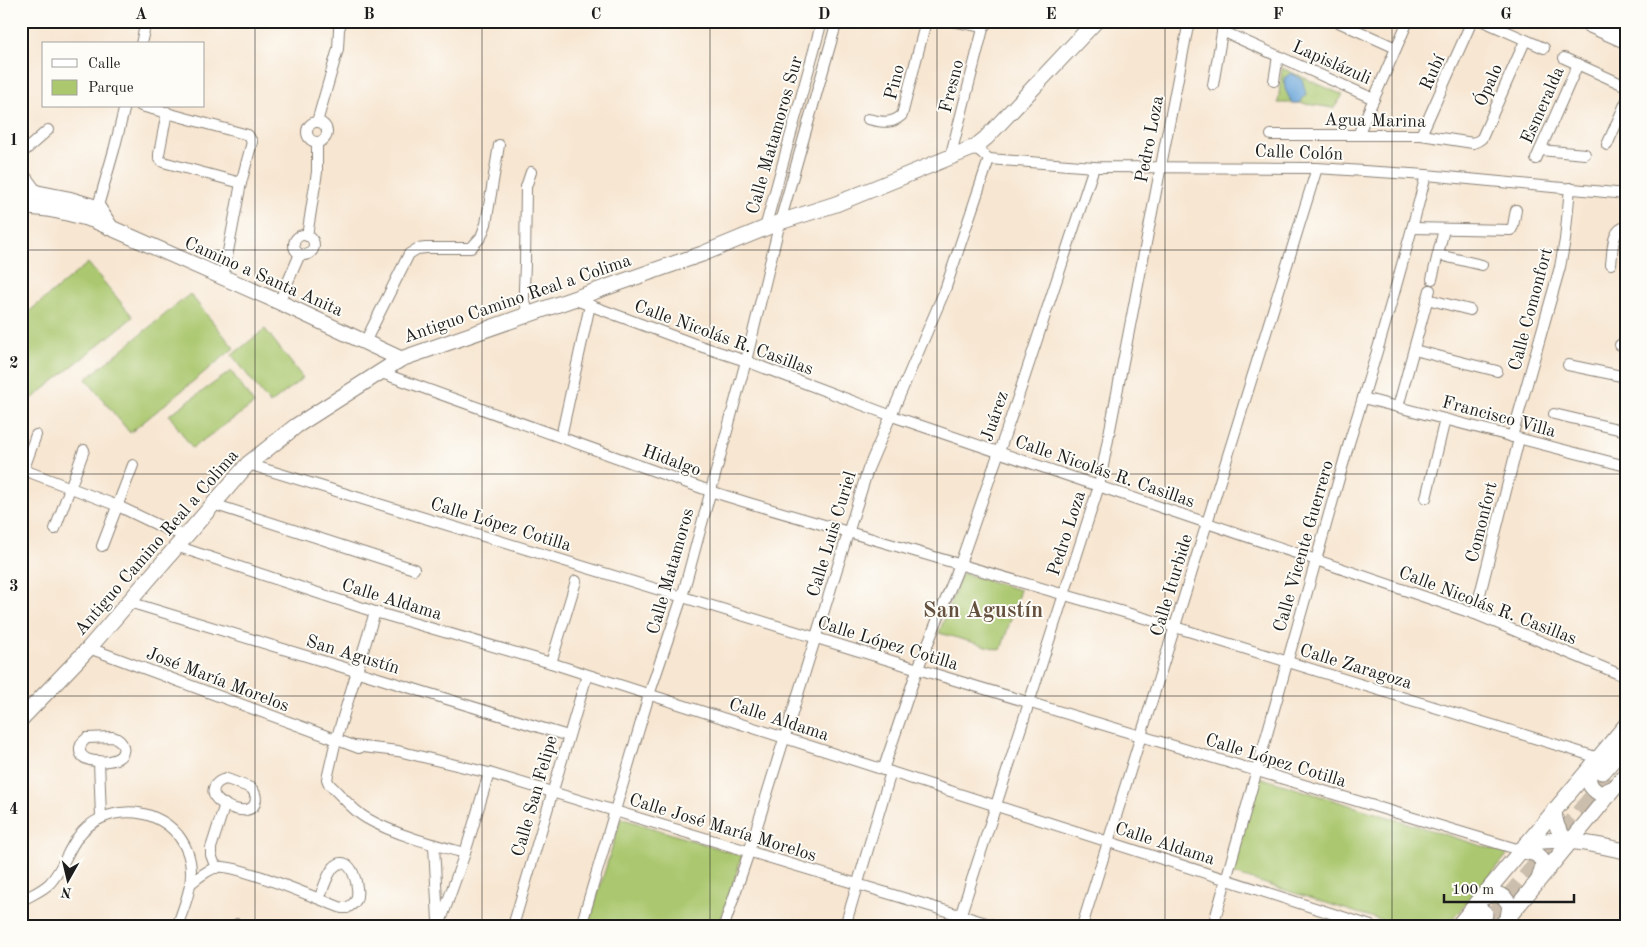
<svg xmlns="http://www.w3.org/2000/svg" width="1647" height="947" font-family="'Old Standard TT',serif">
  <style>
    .green { fill: #abc86f; stroke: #647246 }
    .water { fill: #69a4d9; stroke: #42607a }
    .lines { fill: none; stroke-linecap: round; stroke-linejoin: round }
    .highway-tunnel { stroke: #cbbead; stroke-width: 19; stroke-dasharray: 19 9; stroke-linecap: butt }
    .street-casing { stroke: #8a8176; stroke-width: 12 }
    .secondary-casing { stroke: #8a8176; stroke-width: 17 }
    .highway-casing { stroke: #8a8176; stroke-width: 21 }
    .street { stroke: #fff; stroke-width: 10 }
    .secondary { stroke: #fff; stroke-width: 15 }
    .highway { stroke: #fff; stroke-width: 19 }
    .grid { fill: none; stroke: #1c1c1c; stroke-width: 1; stroke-opacity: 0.55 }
    .labels { text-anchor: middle; stroke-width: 4; stroke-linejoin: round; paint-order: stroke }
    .street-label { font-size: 18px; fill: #1c1c1c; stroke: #fdfcf7 }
    .district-label { font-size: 22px; font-weight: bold; fill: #64503d; stroke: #fdfcf7 }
    .neatline { fill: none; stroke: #1c1c1c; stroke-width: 2 }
    .grid-label { font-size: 16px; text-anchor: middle; font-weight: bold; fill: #1c1c1c }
  </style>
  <rect width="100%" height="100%" fill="#fdfcf7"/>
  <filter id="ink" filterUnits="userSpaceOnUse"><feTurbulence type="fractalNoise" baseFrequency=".02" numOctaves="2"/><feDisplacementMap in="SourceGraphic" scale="10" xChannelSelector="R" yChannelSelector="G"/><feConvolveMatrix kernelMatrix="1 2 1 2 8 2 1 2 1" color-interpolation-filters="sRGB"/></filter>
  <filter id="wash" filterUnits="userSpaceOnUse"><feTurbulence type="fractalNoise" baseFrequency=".0096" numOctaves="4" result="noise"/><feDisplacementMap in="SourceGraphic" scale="20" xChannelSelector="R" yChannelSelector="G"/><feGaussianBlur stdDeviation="1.12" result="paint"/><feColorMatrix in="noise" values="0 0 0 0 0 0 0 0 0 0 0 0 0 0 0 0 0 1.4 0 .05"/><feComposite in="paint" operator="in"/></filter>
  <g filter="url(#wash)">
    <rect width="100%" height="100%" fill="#f7e6d1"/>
    <g class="green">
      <polygon points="1282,68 1343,95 1334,108 1300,103 1278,103"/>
      <polygon points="88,263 133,317 28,402 21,393 21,318"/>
      <polygon points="190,294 234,348 130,433 86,379"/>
      <polygon points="265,329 303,378 270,404 232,355"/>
      <polygon points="231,371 254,404 192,448 169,415"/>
      <polygon points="962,573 1020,590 1001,650 939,633"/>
      <polygon points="1259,777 1508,854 1447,926 1399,926 1231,873"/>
      <polygon points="621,818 742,856 719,926 588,926"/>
    </g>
    <polygon class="water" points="1291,73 1302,79 1306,94 1300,103 1292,103 1285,89 1284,78"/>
  </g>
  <g filter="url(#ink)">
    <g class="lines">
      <polyline class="highway-tunnel" points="1490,921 1611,776"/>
      <g class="street-casing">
        <g id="street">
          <polyline points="953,21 983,27 987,23"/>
          <polyline points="1336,21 1396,48"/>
          <polyline points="1483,21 1544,48"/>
          <polyline points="1222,31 1374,99"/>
          <polyline points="141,44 146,21"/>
          <polyline points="1564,58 1626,86"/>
          <polyline points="1274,81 1278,56"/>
          <polyline points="1213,85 1224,21"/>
          <polyline points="141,106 248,135 252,142 241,183 223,278"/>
          <polyline points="167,112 159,154 159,159 163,162 241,183"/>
          <path d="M868 119C881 122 891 125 902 115L926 21"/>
          <polyline points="317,122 338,49 339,29 342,21"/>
          <circle cx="317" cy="132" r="10"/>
          <polyline points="1271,135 1421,135 1473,143 1478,141 1482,138 1525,41"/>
          <polyline points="1358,135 1408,21"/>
          <polyline points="1421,135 1472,21"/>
          <polyline points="1607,145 1626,102"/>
          <polyline points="975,147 989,159 1094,167 1317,168 1426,175 1626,194"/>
          <polyline points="1540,150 1585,154"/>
          <polyline points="21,154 48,130"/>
          <polyline points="950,158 985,21"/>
          <polyline points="1536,159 1578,64"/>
          <polyline points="21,170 38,193 38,196"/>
          <polyline points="96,213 114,150 125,106"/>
          <polyline points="765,228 822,21"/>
          <polyline points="1412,228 1511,230 1513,226 1516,210"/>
          <circle cx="304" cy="245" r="10"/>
          <polyline points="307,236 317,172 317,142"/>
          <polyline points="1439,255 1482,265"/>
          <path d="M1611 264C1613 251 1611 229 1626 227"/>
          <polyline points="1432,279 1444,229"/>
          <polyline points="573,299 697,345 746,361 892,416 1475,614 1626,677"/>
          <polyline points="1427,299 1470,310"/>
          <polyline points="279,302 300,254"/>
          <polyline points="529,314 524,300 524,288 525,264 526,187 531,172"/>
          <polyline points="365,342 409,254 417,249 426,248 471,248 481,237 486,224 499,145"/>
          <polyline points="1620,345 1626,346"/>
          <polyline points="1414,350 1497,371"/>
          <polyline points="1568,365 1626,377"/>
          <polyline points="379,372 710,491 752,504 1175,627 1599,758"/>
          <polyline points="1363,398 1626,466"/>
          <polyline points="1398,407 1430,290"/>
          <polyline points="1554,414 1626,431"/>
          <polyline points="561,437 590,305"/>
          <polyline points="1512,437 1560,267 1565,240 1570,188"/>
          <polyline points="248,464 918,669 1520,850"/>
          <polyline points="24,470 118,506 166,529 186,536"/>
          <polyline points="22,474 36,435"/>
          <polyline points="1426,498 1445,419"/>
          <polyline points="213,504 414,569"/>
          <polyline points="55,529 84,450"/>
          <polyline points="102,546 133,465"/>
          <polyline points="176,546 375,612 551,663 1371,926"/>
          <polyline points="129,602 568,736"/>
          <path d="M375 612 336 740 327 779 329 784C341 795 352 810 366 818 393 834 435 845 465 853"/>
          <polyline points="1475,614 1519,439"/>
          <polyline points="89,648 359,748"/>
          <polyline points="551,663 576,581"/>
          <path d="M113 737C123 740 128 752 118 758 111 763 82 764 80 751 79 745 83 741 87 738Z"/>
          <polyline points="354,746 398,751 489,773 996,926"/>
          <polyline points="99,761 101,817"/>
          <polyline points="883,770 916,673 960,564 1017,400 1094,167"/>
          <path d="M227 779 251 788C258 795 258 808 246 810 237 812 209 802 214 788 216 782 221 780 227 779Z"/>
          <polyline points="434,845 438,921"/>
          <polyline points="216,868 211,855 211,848 225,804"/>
          <path d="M191 883C199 877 207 870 217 867 236 863 320 900 342 908H347C350 906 354 904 356 900 361 889 351 851 334 867 327 874 323 890 319 899"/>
          <path d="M21 901C31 895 42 891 50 883 63 869 67 851 78 837 101 805 153 804 178 835 201 865 189 895 177 926"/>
          <polyline points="236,926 237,924"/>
          <polyline points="439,926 465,853 489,773"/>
          <polyline points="513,926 587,675"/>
          <polyline points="581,926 649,695 682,597 746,361 780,222 837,21"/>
          <polyline points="724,926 749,852 868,469 945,290 989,159"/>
          <polyline points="845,926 891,772"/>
          <polyline points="957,926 1099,486 1189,21"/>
          <polyline points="1082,926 1317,168"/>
          <path d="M1213 926 1349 443C1377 354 1403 265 1426 175"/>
        </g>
      </g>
      <g class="secondary-casing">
        <g id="secondary">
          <polyline points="1581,21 1626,41"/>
          <polyline points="21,194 38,193 68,199 98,208 111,228"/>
          <path d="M21 207C46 207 69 213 93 220L279 302 401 359"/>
          <polyline points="21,719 89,648 248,464 296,426 401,359 702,254 780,222 836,204 975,147 986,138 1096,21"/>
          <path d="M1590 769C1587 782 1589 787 1600 794L1614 788"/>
          <path d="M1554 810C1555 824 1558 833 1569 842"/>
          <path d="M1526 844C1558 835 1594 845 1626 851"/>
          <polyline points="1520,850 1536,854 1543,861 1543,866 1539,879"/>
          <polyline points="1482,898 1495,893 1504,897 1510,905 1508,918"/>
          <polyline points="1458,926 1626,725"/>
          <polyline points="1501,926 1626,774"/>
        </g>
      </g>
      <g class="highway-casing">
        <g id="highway">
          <polyline points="1602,770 1626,742"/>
          <polyline points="1473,926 1483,914"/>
        </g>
      </g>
      <use href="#street" class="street"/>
      <use href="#secondary" class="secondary"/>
      <use href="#highway" class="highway"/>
    </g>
  </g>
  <path class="grid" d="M255 21V926M482 21V926M710 21V926M937 21V926M1165 21V926M1392 21V926M21 250H1626M21 474H1626M21 696H1626"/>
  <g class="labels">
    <g class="street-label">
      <text transform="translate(1332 62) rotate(24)" y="6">Lapislázuli</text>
      <text transform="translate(1432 72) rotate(-66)" y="6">Rubí</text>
      <text transform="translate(894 82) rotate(-76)" y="6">Pino</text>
      <text transform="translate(1488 85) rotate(-66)" y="6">Ópalo</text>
      <text transform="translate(951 86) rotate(-76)" y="6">Fresno</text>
      <text transform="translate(1542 105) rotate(-66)" y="6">Esmeralda</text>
      <text transform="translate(1375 120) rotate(1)" y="6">Agua Marina</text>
      <text transform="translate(774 135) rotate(-74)" y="6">Calle Matamoros Sur</text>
      <text transform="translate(1149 139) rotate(-79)" y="6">Pedro Loza</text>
      <text transform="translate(1299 152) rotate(2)" y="6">Calle Colón</text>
      <text transform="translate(264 276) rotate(24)" y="6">Camino a Santa Anita</text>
      <text transform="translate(517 298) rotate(-19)" y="6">Antiguo Camino Real a Colima</text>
      <text transform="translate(1530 309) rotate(-75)" y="6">Calle Comonfort</text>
      <text transform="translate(724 337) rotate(20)" y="6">Calle Nicolás R. Casillas</text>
      <text transform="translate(994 416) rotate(-71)" y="6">Juárez</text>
      <text transform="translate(1499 416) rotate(15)" y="6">Francisco Villa</text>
      <text transform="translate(672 460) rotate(20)" y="6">Hidalgo</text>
      <text transform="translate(1105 471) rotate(19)" y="6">Calle Nicolás R. Casillas</text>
      <text transform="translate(1481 522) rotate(-76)" y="6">Comonfort</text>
      <text transform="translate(501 524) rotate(17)" y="6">Calle López Cotilla</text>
      <text transform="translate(1066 533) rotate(-72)" y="6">Pedro Loza</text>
      <text transform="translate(831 534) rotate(-73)" y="6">Calle Luis Curiel</text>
      <text transform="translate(156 542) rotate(-49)" y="6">Antiguo Camino Real a Colima</text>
      <text transform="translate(1303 546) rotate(-74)" y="6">Calle Vicente Guerrero</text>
      <text transform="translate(670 571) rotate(-74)" y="6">Calle Matamoros</text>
      <text transform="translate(1171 585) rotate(-73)" y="6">Calle Iturbide</text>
      <text transform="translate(392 599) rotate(17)" y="6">Calle Aldama</text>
      <text transform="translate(1488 605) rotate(21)" y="6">Calle Nicolás R. Casillas</text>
      <text transform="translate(888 643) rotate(17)" y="6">Calle López Cotilla</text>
      <text transform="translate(353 654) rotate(17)" y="6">San Agustín</text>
      <text transform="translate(1356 666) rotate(17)" y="6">Calle Zaragoza</text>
      <text transform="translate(218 679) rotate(21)" y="6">José María Morelos</text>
      <text transform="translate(779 719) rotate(18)" y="6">Calle Aldama</text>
      <text transform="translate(1276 760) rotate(17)" y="6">Calle López Cotilla</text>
      <text transform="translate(534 796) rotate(-74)" y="6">Calle San Felipe</text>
      <text transform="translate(723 827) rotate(17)" y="6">Calle José María Morelos</text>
      <text transform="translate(1165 843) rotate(18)" y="6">Calle Aldama</text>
    </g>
    <g class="district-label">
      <text x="983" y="617">San Agustín</text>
    </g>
  </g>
  <rect width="1647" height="947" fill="none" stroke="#fdfcf7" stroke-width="55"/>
  <rect x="42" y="42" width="162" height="65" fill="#fdfcf7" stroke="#a3a29f"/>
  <rect x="52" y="59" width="25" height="8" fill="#ffffff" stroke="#a3a29f"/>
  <text x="88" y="68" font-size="15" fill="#1c1c1c">Calle</text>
  <rect x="52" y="80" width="25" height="15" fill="#abc86f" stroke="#a3a29f"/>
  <text x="88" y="92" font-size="15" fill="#1c1c1c">Parque</text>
  <g transform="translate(68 880) rotate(188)" stroke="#fdfcf7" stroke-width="4" paint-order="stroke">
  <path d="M0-4L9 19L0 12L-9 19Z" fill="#1c1c1c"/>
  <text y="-8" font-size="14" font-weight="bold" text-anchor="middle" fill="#1c1c1c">N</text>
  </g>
  <path d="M1444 894v8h130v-8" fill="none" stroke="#1c1c1c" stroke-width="2.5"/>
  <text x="1452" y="894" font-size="15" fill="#1c1c1c" stroke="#fdfcf7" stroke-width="4" paint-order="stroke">100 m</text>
  <rect x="28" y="28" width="1592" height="892" class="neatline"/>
  <g class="grid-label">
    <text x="141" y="19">A</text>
    <text x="369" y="19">B</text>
    <text x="596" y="19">C</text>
    <text x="824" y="19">D</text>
    <text x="1051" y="19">E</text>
    <text x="1278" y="19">F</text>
    <text x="1506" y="19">G</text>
    <text x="14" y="145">1</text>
    <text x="14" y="368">2</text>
    <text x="14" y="591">3</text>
    <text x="14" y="814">4</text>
  </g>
</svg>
